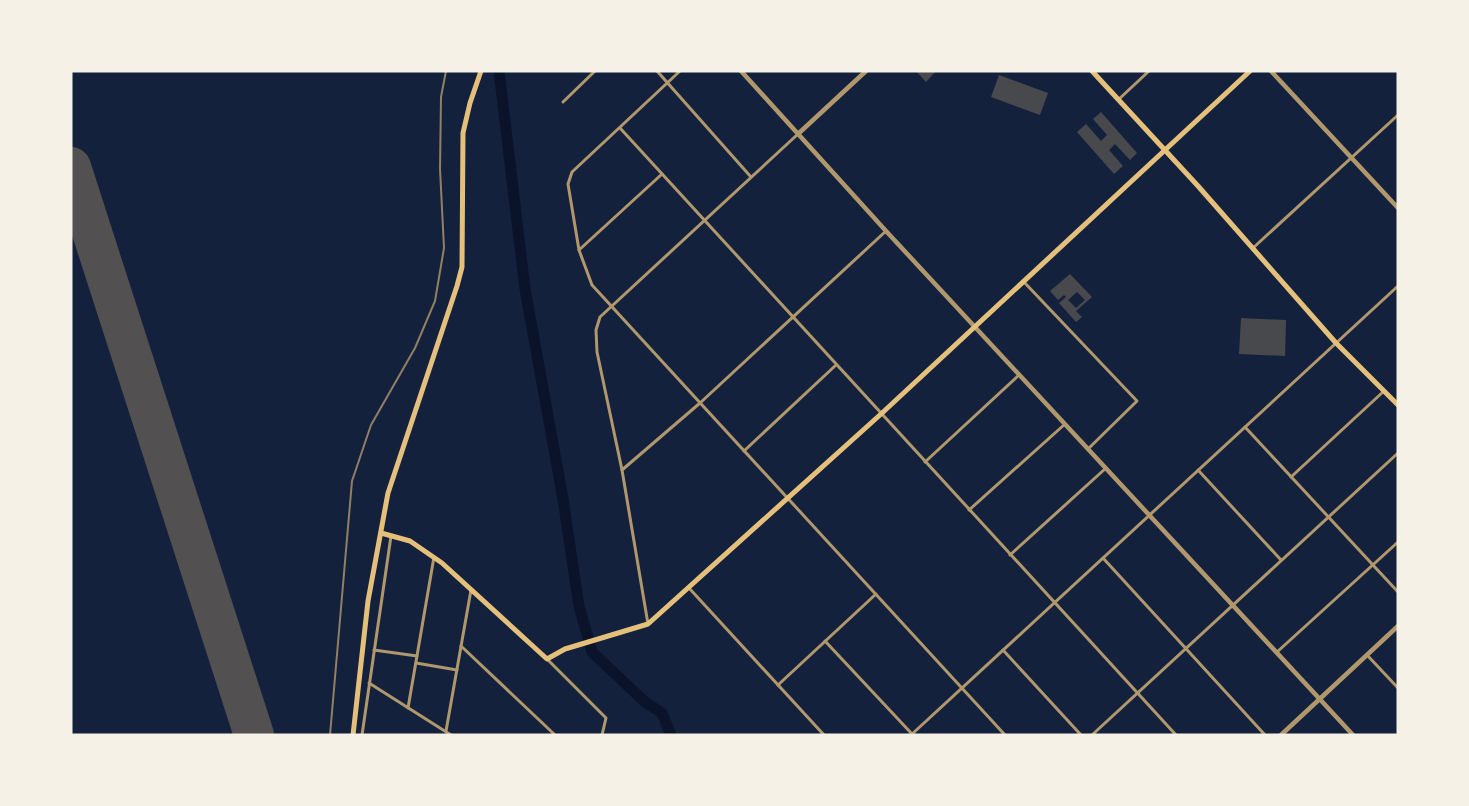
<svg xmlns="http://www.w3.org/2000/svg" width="1469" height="806" font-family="'Archivo Narrow',sans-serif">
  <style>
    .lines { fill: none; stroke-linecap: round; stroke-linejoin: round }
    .river { stroke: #0b132b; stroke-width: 11 }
    .runway { stroke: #525050; stroke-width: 40 }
    .building { fill: #48494c; fill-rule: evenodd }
    .minor { stroke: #b1986c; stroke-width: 3 }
    .tertiary { stroke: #b1986c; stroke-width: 4.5 }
    .secondary { stroke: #e5c07b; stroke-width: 5 }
    .rail { stroke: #918062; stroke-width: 2 }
  </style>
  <rect width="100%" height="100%" fill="#14213d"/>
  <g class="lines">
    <polyline class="river" points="499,71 525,289 563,499 579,606 592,652 645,702 662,713 671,735"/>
    <polyline class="runway" points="71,167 254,735"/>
  </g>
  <g class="building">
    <polygon points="916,71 936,71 926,82"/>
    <polygon points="999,75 1048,93 1040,115 991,97"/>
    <polygon points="1101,112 1137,153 1130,160 1115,144 1109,150 1123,166 1114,174 1077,132 1086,124 1101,141 1107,135 1093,119"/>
    <path d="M1070 274 1092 297 1076 311 1082 317 1076 322 1059 303 1066 297 1064 295 1058 300 1050 291ZM1077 292 1085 300 1076 308 1068 300Z"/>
    <polygon points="1241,318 1286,320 1285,356 1239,354"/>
  </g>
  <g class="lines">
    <g class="minor">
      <polyline points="657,71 751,177"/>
      <polyline points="1118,100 1149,71"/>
      <polyline points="563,102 595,71"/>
      <polyline points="620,128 1176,735"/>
      <polyline points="662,174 579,250 592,285 1005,735"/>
      <polyline points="1253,248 1398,115"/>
      <polyline points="579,250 568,184 572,172 680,71"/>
      <polyline points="1023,281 1137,401 1088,449"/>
      <polyline points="1245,427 1398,592"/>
      <polyline points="744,451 836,365"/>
      <polyline points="925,462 1019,375"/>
      <polyline points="622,470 700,403 886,231"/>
      <polyline points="1198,470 1281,560"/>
      <polyline points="1291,477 1384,391"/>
      <polyline points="969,510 1065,424"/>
      <polyline points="1010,555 1106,468"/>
      <polyline points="1103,558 1265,735"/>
      <polyline points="689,588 824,735"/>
      <polyline points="648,624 622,470 597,352 596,330 600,317 798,134"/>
      <polyline points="825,641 912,734"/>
      <polyline points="461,646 555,735"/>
      <polyline points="374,650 417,656"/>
      <polyline points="1003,650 1081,735"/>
      <polyline points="1277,652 1398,542"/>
      <polyline points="1367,655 1398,688"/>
      <polyline points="547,659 606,718 602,735"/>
      <polyline points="416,663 457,670"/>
      <polyline points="369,683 451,735"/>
      <polyline points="778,685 876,594"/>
      <polyline points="408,708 434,557"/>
      <polyline points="446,731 471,590"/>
      <polyline points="362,735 391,536"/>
      <polyline points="911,735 1398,286"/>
      <polyline points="1092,735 1398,453"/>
    </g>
    <g class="tertiary">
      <polyline points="741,71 886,231 1353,735"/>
      <polyline points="1271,71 1398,208"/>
      <polyline points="798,134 866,71"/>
      <polyline points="1281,735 1398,626"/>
    </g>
    <g class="secondary">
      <polyline points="1092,71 1198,186 1336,343 1398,405"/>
      <polyline points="381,533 410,541 442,563 547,659 565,649 648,624 881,414 1250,71"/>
      <polyline points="353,735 368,601 388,493 457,286 462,267 463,133 470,103 481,71"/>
    </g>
    <polyline class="rail" points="330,735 352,481 371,425 415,348 435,301 444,248 440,169 441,97 446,71"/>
  </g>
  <rect width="1469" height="806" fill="none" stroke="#f6f1e7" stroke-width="145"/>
</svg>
